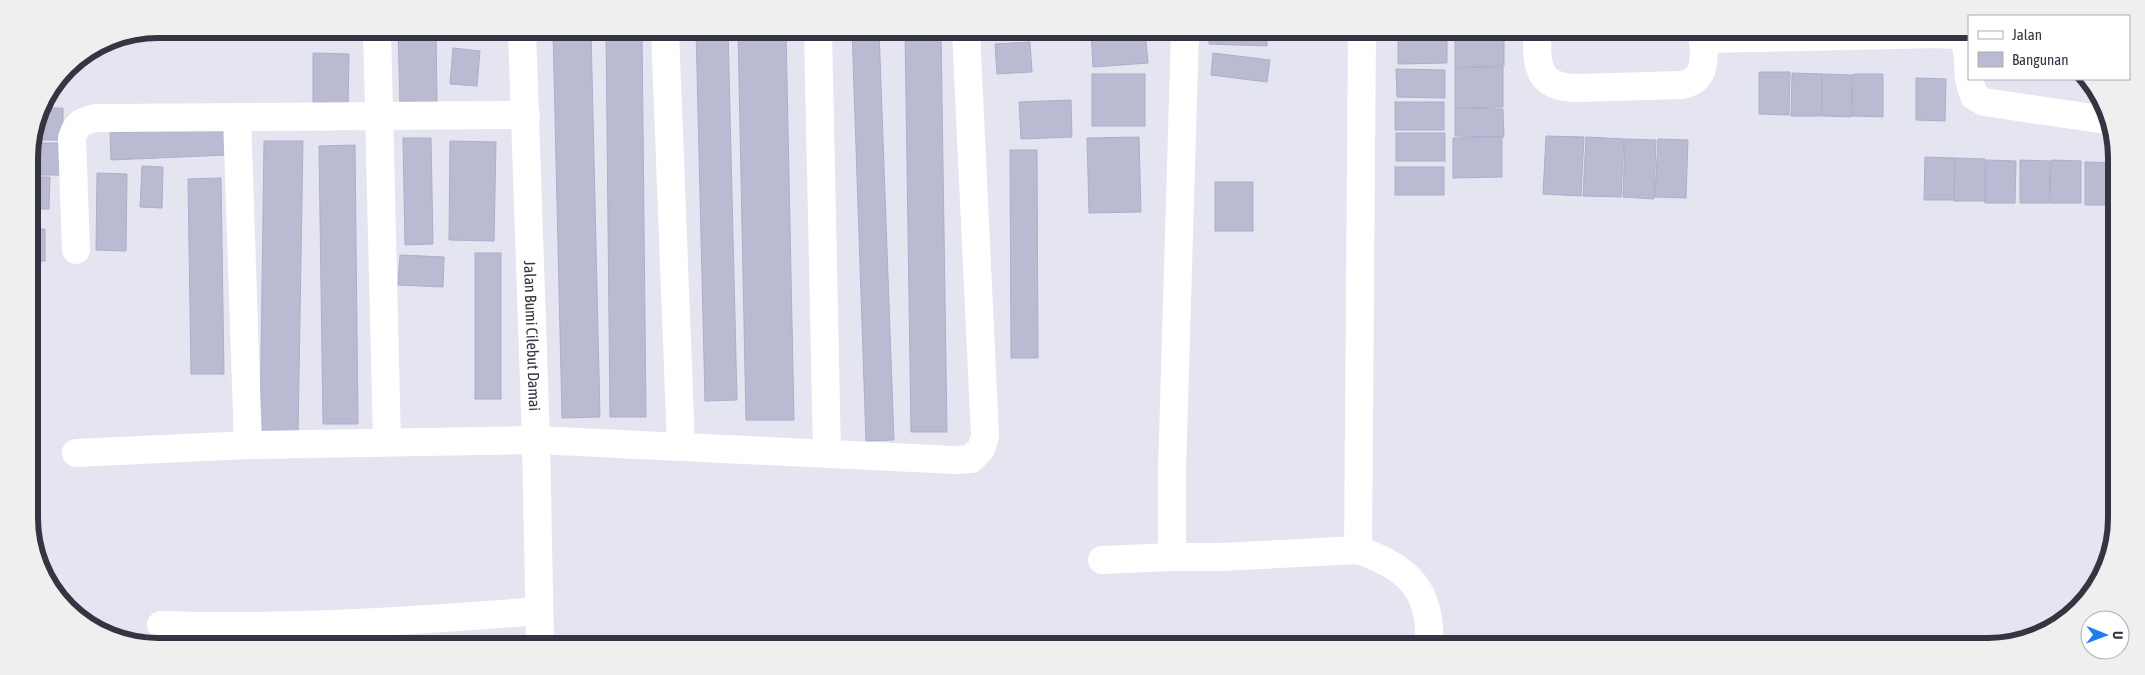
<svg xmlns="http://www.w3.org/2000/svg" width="2145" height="675" font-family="'Asap Condensed',sans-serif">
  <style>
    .building { fill: #babad2; stroke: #aeaecc }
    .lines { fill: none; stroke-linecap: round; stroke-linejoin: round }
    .minor { stroke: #fff; stroke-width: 28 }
    .labels { text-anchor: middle; stroke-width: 4; stroke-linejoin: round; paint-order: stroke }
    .street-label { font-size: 16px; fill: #343442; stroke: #fff }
    .rim { fill: none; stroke: #343442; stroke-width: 6 }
  </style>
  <rect width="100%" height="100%" fill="#e5e4f1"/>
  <g class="building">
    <polygon points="398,29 436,29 437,105 400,105"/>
    <polygon points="553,30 591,30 600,417 562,418"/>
    <polygon points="606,30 642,30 646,417 610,417"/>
    <polygon points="696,30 728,30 737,400 705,401"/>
    <polygon points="738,30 786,30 794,420 746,420"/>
    <polygon points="852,30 879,30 894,440 866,441"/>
    <polygon points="905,30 941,31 947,432 911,432"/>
    <polygon points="1091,31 1145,31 1148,63 1093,67"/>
    <polygon points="1209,31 1267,31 1267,46 1209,44"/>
    <polygon points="1455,32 1504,32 1504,66 1455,67"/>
    <polygon points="1447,35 1447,63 1398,64 1398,36"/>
    <polygon points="1030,42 1032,72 997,74 995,44"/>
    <polygon points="453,48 480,51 477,86 450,84"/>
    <polygon points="313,53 349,54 348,106 313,106"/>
    <polygon points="1213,53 1270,60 1267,82 1211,75"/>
    <polygon points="1503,67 1503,107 1455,108 1455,68"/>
    <polygon points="1396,69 1445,70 1445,98 1397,97"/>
    <polygon points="1759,72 1790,72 1789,115 1759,114"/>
    <polygon points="1792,73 1822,74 1821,116 1791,116"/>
    <rect x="1092" y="74" width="53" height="52"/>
    <polygon points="1822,74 1852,75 1851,117 1822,116"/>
    <polygon points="1853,74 1883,74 1883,117 1852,116"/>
    <polygon points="1916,78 1946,79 1945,121 1916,120"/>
    <polygon points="1071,100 1072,137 1021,139 1019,102"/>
    <rect x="1395" y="102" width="49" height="28"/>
    <polygon points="40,108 63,108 63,140 32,140"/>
    <polygon points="1455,108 1503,109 1504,137 1455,136"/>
    <polygon points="225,128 226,155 111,160 110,133"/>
    <rect x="1396" y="133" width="49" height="28"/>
    <polygon points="1546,136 1584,137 1581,196 1543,194"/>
    <polygon points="1139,137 1141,212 1089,213 1087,138"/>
    <polygon points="1502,137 1502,177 1453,178 1453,138"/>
    <polygon points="1586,137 1624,139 1621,197 1583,196"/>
    <polygon points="403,138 431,138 433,244 405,245"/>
    <polygon points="1625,139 1656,140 1654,199 1623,197"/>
    <polygon points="1658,139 1688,140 1686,198 1655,197"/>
    <polygon points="264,141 303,141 298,435 260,435"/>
    <polygon points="450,141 496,142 494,241 449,240"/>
    <polygon points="31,143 60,143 60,175 29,175"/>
    <polygon points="355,145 358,424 323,424 319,146"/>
    <polygon points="1010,150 1037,150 1038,358 1011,358"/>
    <polygon points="1925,157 1955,158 1954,200 1924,200"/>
    <polygon points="1955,158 1985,159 1985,201 1954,201"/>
    <polygon points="1986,160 2016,161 2015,203 1985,203"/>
    <polygon points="2020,160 2050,161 2049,203 2020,203"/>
    <polygon points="2051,160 2081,161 2081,203 2050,203"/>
    <polygon points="2085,162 2114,163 2113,205 2085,205"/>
    <polygon points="142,166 163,167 162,208 140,207"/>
    <rect x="1395" y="167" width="49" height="28"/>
    <polygon points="97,173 127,174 126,251 96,250"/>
    <polygon points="29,177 50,177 49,209 29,209"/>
    <polygon points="221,178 224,374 191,374 188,179"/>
    <rect x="1215" y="182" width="38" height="49"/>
    <polygon points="29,229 45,229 45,261 30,261"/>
    <rect x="475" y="253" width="26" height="146"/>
    <polygon points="400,255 444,257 443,287 398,285"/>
  </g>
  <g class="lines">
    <g class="minor">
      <polyline points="377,29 387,442"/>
      <path id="s1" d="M522 30 536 440 540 643"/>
      <polyline points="665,30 681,446"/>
      <polyline points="818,30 827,453"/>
      <path d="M1185 31 1172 471V557H1221L1358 550C1408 567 1432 590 1429 645"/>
      <path d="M1537 32C1537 67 1537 88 1578 88L1682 85C1710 79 1703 54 1703 32"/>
      <path d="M1703 39 1941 34C1945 35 1952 34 1957 36 1971 42 1967 66 1969 78"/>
      <polyline points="1969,79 1974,96 1984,102 2107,120"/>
      <polyline points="237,117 248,445"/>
      <path d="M76 250 72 138C76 124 82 121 96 118L526 115"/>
      <polyline points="76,453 248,445 536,440 955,460 971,459 981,449 985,436 966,31"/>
      <polyline points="1358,550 1362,32"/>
      <polyline points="1102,560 1172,557"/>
      <path d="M161 625C287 629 413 621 539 611"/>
    </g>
  </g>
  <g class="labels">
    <g class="street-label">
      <text dy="6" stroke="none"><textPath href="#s1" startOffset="306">Jalan Bumi Cilebut Damai</textPath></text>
    </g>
  </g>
  <path d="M0 0H2145V675H0ZM158 38H1988A120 120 0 0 1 2108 158V518A120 120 0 0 1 1988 638H158A120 120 0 0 1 38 518V158A120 120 0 0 1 158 38Z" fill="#efeff0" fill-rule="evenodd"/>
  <path class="rim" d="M158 38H1988A120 120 0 0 1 2108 158V518A120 120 0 0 1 1988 638H158A120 120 0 0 1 38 518V158A120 120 0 0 1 158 38Z"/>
  <rect x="1968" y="15" width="162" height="65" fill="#ffffff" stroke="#aeaeb3"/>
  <rect x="1978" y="31" width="25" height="8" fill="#ffffff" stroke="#aeaeb3"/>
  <text x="2012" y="40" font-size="15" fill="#343442">Jalan</text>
  <rect x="1978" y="52" width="25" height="15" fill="#babad2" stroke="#aeaeb3"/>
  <text x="2012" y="65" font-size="15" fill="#343442">Bangunan</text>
  <g transform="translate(2105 635) rotate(91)"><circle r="24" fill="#ffffff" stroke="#aeaeb3"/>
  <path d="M0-4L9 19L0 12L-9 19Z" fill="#1f7ced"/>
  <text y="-8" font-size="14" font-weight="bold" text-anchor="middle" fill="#343442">U</text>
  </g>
</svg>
